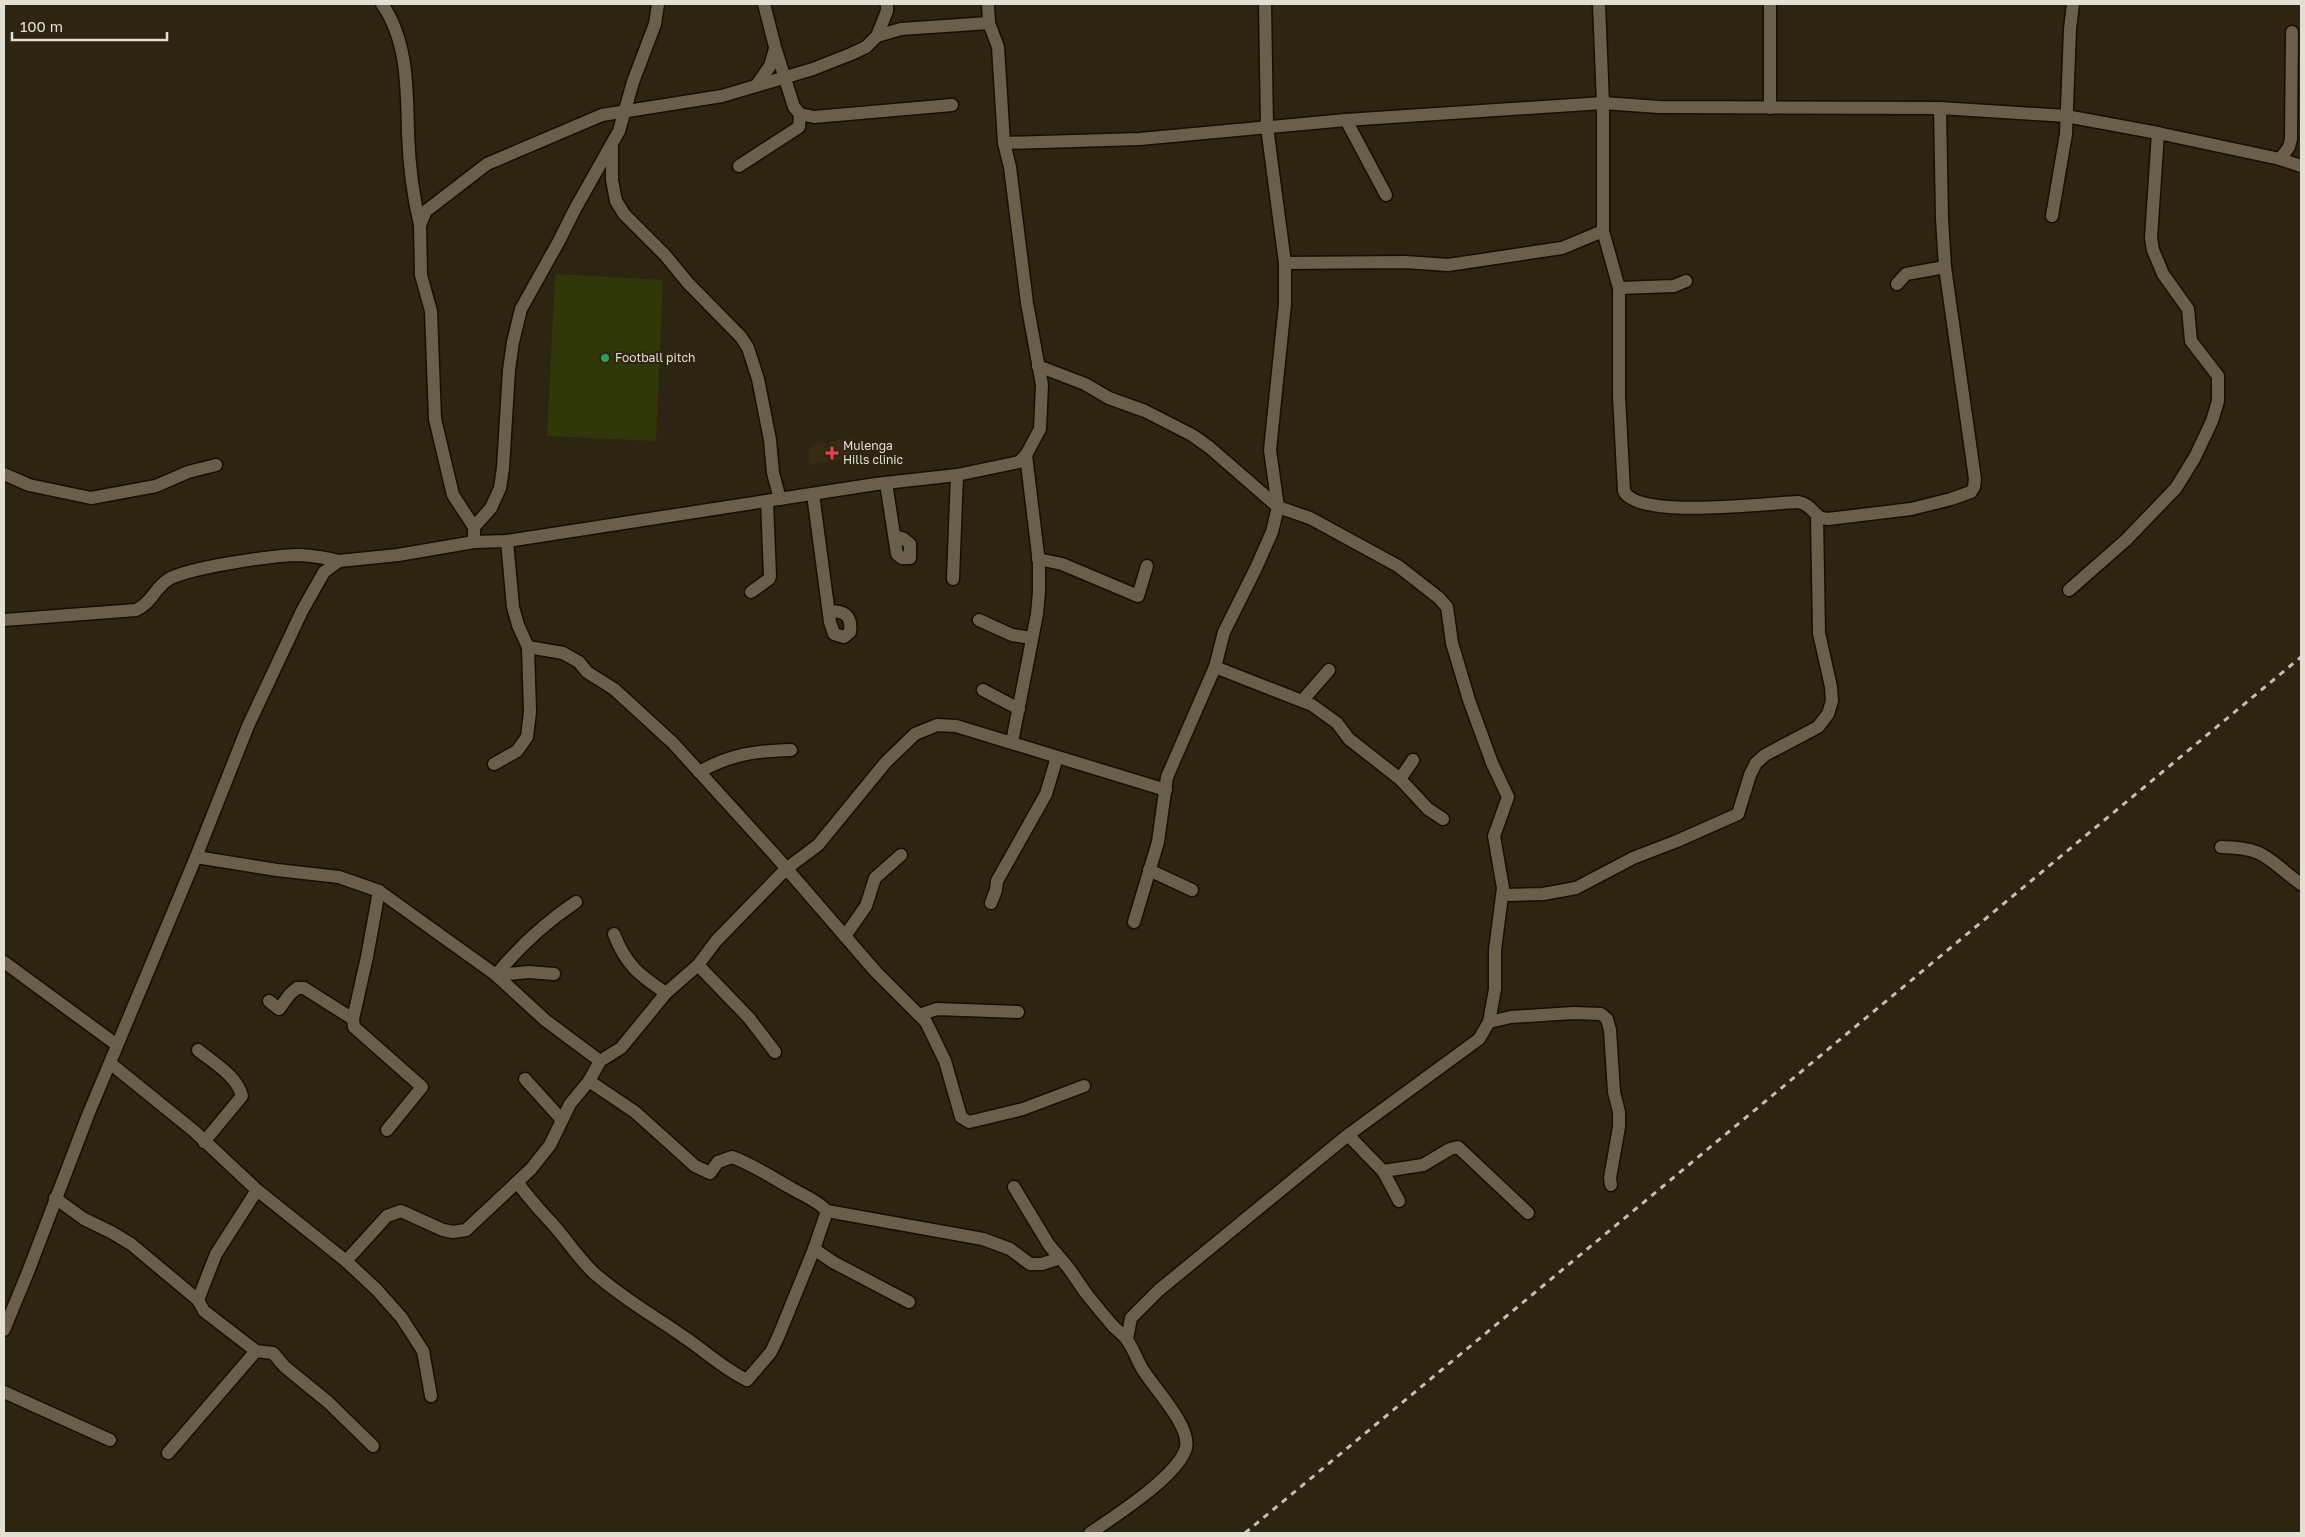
<svg xmlns="http://www.w3.org/2000/svg" width="2305" height="1537" font-family="'Golos Text',sans-serif">
  <style>
    .built { fill: #372c12 }
    .green { fill: #303708 }
    .lines { fill: none; stroke-linecap: round; stroke-linejoin: round }
    .minor-casing { stroke: #160e00; stroke-width: 15 }
    .minor { stroke: #695f4b; stroke-width: 12 }
    .rail { stroke: #c6c0b3; stroke-width: 3; stroke-dasharray: 6 6; stroke-linecap: butt }
    .leisure-dot { fill: #2e9e5b; stroke: #2d2512; stroke-width: 2 }
    .health-dot { fill: #e0444e; stroke: #2d2512; stroke-width: 2 }
    .labels { text-anchor: middle; stroke-width: 4; stroke-linejoin: round; paint-order: stroke }
    .poi-label { font-size: 12px; fill: #e4dfd3; stroke: #2d2512; text-anchor: start }
  </style>
  <rect width="100%" height="100%" fill="#2d2512"/>
  <polygon class="built" points="854,437 857,457 810,465 808,449 813,448 812,444 825,443 825,448 830,447 829,442"/>
  <polygon class="green" points="555,274 663,280 656,441 547,436"/>
  <g class="lines">
    <g class="minor-casing">
      <g id="minor">
        <path d="M382 4C408 41 407 90 408 133 409 163 413 196 420 225"/>
        <polyline points="764,4 775,47 794,107 800,114 814,117 952,105"/>
        <path d="M1599 4 1603 103V231L1619 288V396L1624 491C1637 520 1767 503 1798 502 1810 504 1812 512 1821 518L1828 519 1911 509 1951 499 1971 492 1974 487 1975 479 1945 267 1942 219 1940 108"/>
        <polyline points="877,36 901,29 989,23"/>
        <polyline points="756,86 770,66 775,49"/>
        <polyline points="1770,108 1770,4"/>
        <polyline points="1346,120 1386,195"/>
        <polyline points="1004,143 1140,139 1346,120 1603,103 1659,107 1940,108 2066,116 2158,133 2280,159 2301,166"/>
        <polyline points="612,146 612,180 616,201 624,214 665,255 688,283 741,337 748,348 758,379 770,440 773,473 780,499"/>
        <polyline points="2280,159 2289,147 2291,139 2292,32"/>
        <polyline points="739,166 799,127 800,114"/>
        <polyline points="2052,216 2066,134 2070,29 2073,4"/>
        <polyline points="1285,263 1405,262 1448,265 1562,248 1603,231"/>
        <polyline points="1897,284 1906,274 1945,267"/>
        <polyline points="1619,288 1674,286 1686,281"/>
        <polyline points="1038,366 1085,384 1109,398 1145,411 1192,435 1209,447 1278,507 1310,518 1398,566 1439,598 1447,607 1452,643 1469,700 1492,763 1508,797 1494,836 1503,888 1495,950 1495,989 1489,1022 1479,1039 1348,1135 1159,1290 1131,1318 1127,1339"/>
        <polyline points="4,474 29,485 91,498 156,486 188,472 216,465"/>
        <polyline points="886,483 897,554 902,558 910,558 910,544 904,539 895,536"/>
        <path d="M813 494 830 622 834 634 844 637 850 632C852 616 845 611 830 611"/>
        <polyline points="474,527 491,508 500,488 503,468 509,370 513,342 521,309 559,241 575,209 619,131 633,82 655,24 658,4"/>
        <polyline points="507,541 513,607 518,625 528,647 563,653 579,662 587,672 614,689 673,743 773,853 876,972 926,1022 945,1061 961,1117 969,1122 1023,1109 1084,1086"/>
        <polyline points="474,542 474,527 453,495 435,419 431,311 421,275 420,225 426,211 487,164 602,115 722,96 813,69 851,54 866,47 877,36 887,11 887,4"/>
        <polyline points="1038,559 1062,564 1138,596 1147,566"/>
        <polyline points="953,579 957,475"/>
        <polyline points="2069,590 2126,540 2176,488 2195,457 2212,421 2218,401 2218,376 2191,341 2188,309 2163,274 2153,250 2151,238 2158,133"/>
        <polyline points="751,592 769,579 770,576 767,501"/>
        <path d="M4 620 136 610C152 603 155 587 169 579 191 567 275 555 301 555 314 556 327 558 339 561"/>
        <polyline points="979,620 1012,635 1032,638"/>
        <polyline points="1215,667 1312,705 1337,723 1349,739 1400,779 1428,809 1443,819"/>
        <polyline points="983,690 1019,709"/>
        <polyline points="1302,701 1329,670"/>
        <polyline points="1012,742 1037,614 1039,592 1039,563 1026,455"/>
        <polyline points="494,764 517,751 527,737 530,712 528,647"/>
        <path d="M699 772C731 754 755 751 791 750"/>
        <polyline points="1400,779 1413,760"/>
        <path d="M2221 847C2268 848 2266 859 2301 884"/>
        <polyline points="196,857 277,870 339,877 379,891 496,975 545,1020 600,1061"/>
        <polyline points="1149,870 1192,890"/>
        <polyline points="379,891 367,957 353,1019 354,1027 422,1087 387,1130"/>
        <polyline points="1503,895 1543,894 1576,888 1633,858 1677,841 1738,814 1750,775 1756,763 1765,755 1818,727 1828,714 1832,701 1831,687 1819,633 1817,515"/>
        <polyline points="991,903 996,890 997,881 1046,794 1057,757"/>
        <polyline points="1134,922 1158,842 1167,777 1215,667 1224,632 1256,568 1272,532 1278,507 1270,450 1285,304 1285,263 1267,127 1265,4"/>
        <path d="M614 934C626 965 639 975 666 993"/>
        <polyline points="845,936 866,906 875,878 901,855"/>
        <polyline points="4,962 117,1045"/>
        <polyline points="698,965 749,1018 775,1052"/>
        <path d="M496 975C519 947 546 922 576 902"/>
        <polyline points="496,975 529,972 554,974"/>
        <polyline points="269,1001 279,1009 290,994 297,988 304,988 353,1019"/>
        <polyline points="919,1015 937,1009 1018,1012"/>
        <polyline points="1489,1022 1511,1017 1573,1013 1601,1014 1607,1019 1610,1030 1614,1092 1619,1112 1619,1127 1610,1178 1611,1185"/>
        <path d="M198 1050C214 1063 237 1076 242 1096L204 1142"/>
        <polyline points="110,1063 194,1131 257,1190 346,1261 377,1290 401,1317 423,1351 431,1396"/>
        <polyline points="525,1079 562,1120"/>
        <polyline points="1348,1135 1383,1171 1399,1201"/>
        <polyline points="1383,1171 1423,1165 1450,1149 1458,1147 1528,1213"/>
        <path d="M518 1183C527 1196 536 1206 547 1218 564 1235 576 1256 594 1273 622 1298 654 1316 684 1337 705 1351 724 1369 747 1380L771 1352 779 1335 814 1249 827 1211C817 1200 804 1196 791 1188 771 1177 754 1165 732 1157L718 1162 710 1173 695 1166 635 1112 589 1081"/>
        <polyline points="1014,1187 1049,1245 1060,1258"/>
        <polyline points="55,1198 84,1219 111,1232 131,1244 198,1300 204,1311 256,1351 168,1453"/>
        <path d="M827 1211 983 1239 1010 1249 1030 1264H1042L1060 1258C1072 1270 1079 1285 1089 1297 1097 1307 1105 1317 1114 1327 1118 1331 1124 1335 1127 1340 1134 1349 1137 1361 1143 1370 1154 1388 1191 1426 1186 1448 1178 1476 1114 1517 1090 1533"/>
        <polyline points="814,1249 833,1262 909,1302"/>
        <polyline points="346,1261 387,1216 401,1211 443,1230 453,1232 466,1230 531,1169 550,1145 570,1104 589,1081 600,1061 621,1048 666,993 698,965 716,941 786,869 818,845 886,762 915,734 937,725 956,726 1166,790"/>
        <polyline points="198,1300 216,1254 257,1190"/>
        <polyline points="4,1330 28,1272 88,1115 196,857 248,726 302,611 324,572 339,561 398,555 474,542 507,541 876,484 957,475 1019,462 1026,455 1040,429 1042,385 1027,303 1010,167 1004,143 998,47 989,23 988,4"/>
        <polyline points="256,1351 273,1353 285,1367 328,1402 373,1446"/>
        <polyline points="4,1392 110,1440"/>
      </g>
    </g>
    <use href="#minor" class="minor"/>
    <polyline class="rail" points="1245,1533 2301,657"/>
  </g>
  <circle class="leisure-dot" cx="605" cy="358" r="5"/>
  <path class="health-dot" d="M829.5 445.5h5v5h5v5h-5v5h-5v-5h-5v-5h5z"/>
  <g class="labels">
    <g class="poi-label">
      <text x="615" y="362">Football pitch</text>
      <text x="843" y="450">Mulenga<tspan x="843" dy="14">Hills clinic</tspan></text>
    </g>
  </g>
  <rect width="2305" height="1537" fill="none" stroke="#e4dfd3" stroke-width="10"/>
  <path d="M12 32v8h155v-8" fill="none" stroke="#e4dfd3" stroke-width="2.5"/>
  <text x="20" y="32" font-size="15" fill="#e4dfd3" stroke="#2d2512" stroke-width="4" paint-order="stroke">100 m</text>
</svg>
